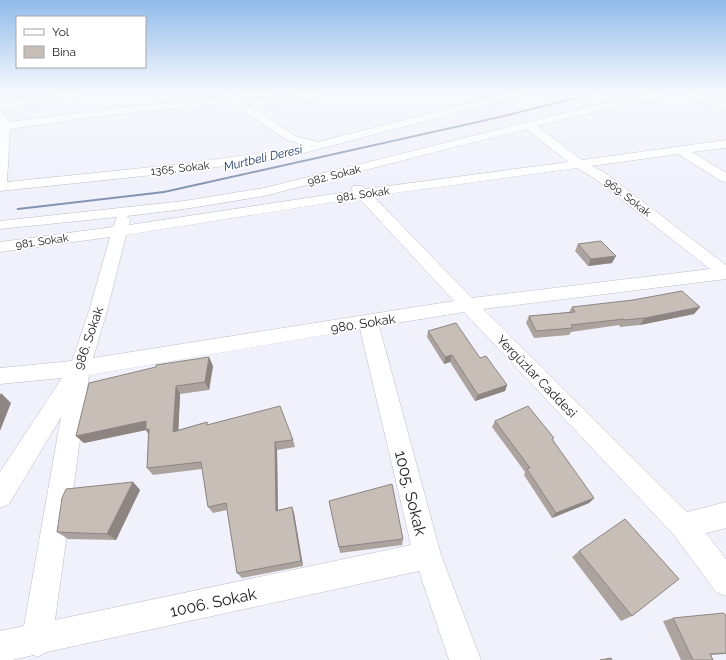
<svg xmlns="http://www.w3.org/2000/svg" width="726" height="660" font-family="Raleway,sans-serif">
  <style>
    .lines { fill: none; stroke-linecap: round; stroke-linejoin: round }
    .stream { fill: #8394b0; fill-rule: evenodd }
    .minor-casing { stroke: #bcbdc7; stroke-width: 1 }
    .minor { fill: #fff; fill-rule: evenodd }
    .wall { fill: #aca39e }
    .shaded-wall { fill: #8c8581 }
    .building { fill: #c8beb8; stroke: #8c8581 }
    .labels { text-anchor: middle; stroke-width: 3.5; stroke-linejoin: round; paint-order: stroke }
    .far-street-label { font-size: 11px; fill: #202024; stroke: #fff }
    .far-water-label { font-size: 12px; font-style: italic; fill: #1c3767; stroke: #fff }
    .street-label { font-size: 13px; fill: #202024; stroke: #fff }
    .near-street-label { font-size: 16px; fill: #202024; stroke: #fff }
  </style>
  <rect width="100%" height="100%" fill="#f0f1fb"/>
  <g class="lines">
    <polygon class="stream" points="593,93 598,93 500,118 164,193 18,210 16,209 18,208 164,191 500,116"/>
    <g class="minor-casing">
      <g id="minor">
        <polygon points="63,93 85,93 80,96 0,110 0,104"/>
        <path d="M223 93H231L235 96 251 93H275L270 96 242 101 295 136 318 142 509 93H526L524 95 285 158 172 173 0 191V112L4 113 9 122 101 110 223 97 222 95ZM231 102 287 140 304 145 285 150 172 165 7 182 10 129 101 116Z"/>
        <polygon points="303,93 325,93 320,96 257,107 252,104 257,101"/>
        <path d="M650 93H668L666 95 537 126 582 160 726 140V148L692 152 726 173V182L721 181 678 154 592 166 604 172 726 265V279L483 309 687 512 726 502V528L706 533 726 559V596L716 592 674 535 464 312 379 326 441 555 481 660H449L419 571 47 652 37 657 34 655 12 660H0V631L24 626 61 417 9 504 0 508V472L62 378 0 384V368L72 361 89 311 110 237 0 252V242L113 227 117 217 0 229V221L184 201 264 188 544 118ZM526 129 568 162 366 189C362 185 359 185 353 186L351 189 353 191 129 225 130 219 127 216 184 209 264 196ZM577 168 594 178 710 269 472 298 373 196ZM359 198 454 301 93 358 107 311 126 235ZM360 329 411 545 55 620 89 375Z"/>
        <polygon points="682,93 697,93 726,104 726,110 684,95"/>
      </g>
    </g>
    <use href="#minor" class="minor"/>
  </g>
  <g class="wall">
    <polygon points="578,244 612,263 588,266 575,251"/>
    <polygon points="572,307 700,307 694,314 640,325 620,327 619,325 571,332 569,335 534,338 526,323 529,316 569,312"/>
    <polygon points="428,331 480,358 507,385 505,391 475,401 450,362 444,364 427,337"/>
    <polygon points="213,366 209,390 180,394 178,430 207,422 208,425 293,440 295,447 277,450 278,510 292,507 294,513 303,566 242,578 237,573 227,510 213,513 208,507 202,469 153,475 147,468 148,434 146,430 84,443 76,436"/>
    <polygon points="495,421 594,498 589,503 552,518 524,475 525,472 492,427"/>
    <polygon points="133,482 140,490 116,540 68,539 57,532"/>
    <polygon points="329,501 403,539 402,545 340,553"/>
    <polygon points="579,551 632,616 621,621 572,557"/>
    <polygon points="726,616 726,654 711,655 713,660 681,660 663,621 673,618"/>
  </g>
  <g class="shaded-wall">
    <polygon points="616,256 612,263 588,266 591,259"/>
    <polygon points="700,307 694,314 640,325 645,318"/>
    <polygon points="452,355 450,362 444,364 445,357"/>
    <polygon points="209,357 213,366 209,390 205,382"/>
    <polygon points="507,385 505,391 475,401 478,395"/>
    <polygon points="176,386 180,394 178,440 173,432"/>
    <polygon points="1,393 11,403 0,431 0,395"/>
    <polygon points="146,421 151,437 146,430 84,443 76,436"/>
    <polygon points="275,442 277,450 278,517 276,511"/>
    <polygon points="133,482 140,490 116,540 107,534"/>
    <polygon points="594,498 589,503 552,518 556,513"/>
    <polygon points="292,507 294,513 303,566 301,561"/>
  </g>
  <g class="building">
    <polygon points="601,241 616,256 591,259 578,244"/>
    <polygon points="682,291 700,307 645,318 625,320 624,319 571,325 573,328 536,331 529,316 575,312 572,307 633,300"/>
    <polygon points="456,323 480,358 486,356 507,385 478,395 452,355 445,357 428,331"/>
    <polygon points="209,357 205,382 176,386 173,432 207,422 207,425 280,406 293,440 275,442 276,511 292,507 301,561 237,573 226,503 208,507 201,462 147,468 149,429 146,430 146,421 76,436 89,383 156,367 156,365"/>
    <polygon points="528,406 554,438 552,439 594,498 556,513 527,469 530,468 495,421"/>
    <polygon points="133,482 107,534 57,532 62,498 66,489"/>
    <polygon points="392,484 403,539 339,547 329,501"/>
    <polygon points="625,519 679,579 632,616 579,551"/>
    <polygon points="724,613 726,616 726,653 710,654 713,660 693,660 673,618"/>
    <polygon points="611,658 612,660 600,660"/>
  </g>
  <linearGradient id="sky" x2="0" y2="1"><stop stop-color="#90bbea"/><stop offset="0.5" stop-color="#f8f9fd"/><stop offset="1" stop-color="#f8f9fd" stop-opacity="0"/></linearGradient>
  <rect width="726" height="185" fill="url(#sky)"/>
  <g class="labels">
    <g class="far-street-label">
      <text transform="translate(180 168) rotate(-6)" y="4">1365. Sokak</text>
      <text transform="translate(334 175) rotate(-14)" y="4">982. Sokak</text>
      <text transform="translate(363 194) rotate(-8)" y="4">981. Sokak</text>
      <text transform="translate(628 197) rotate(38)" y="4">969. Sokak</text>
      <text transform="translate(42 241) rotate(-8)" y="4">981. Sokak</text>
    </g>
    <g class="far-water-label">
      <text transform="translate(263 158) rotate(-13)" y="4">Murtbeli Deresi</text>
    </g>
    <g class="street-label">
      <text transform="translate(363 323) rotate(-9)" y="5">980. Sokak</text>
      <text transform="translate(88 338) rotate(-71)" y="5">986. Sokak</text>
      <text transform="translate(537 376) rotate(46)" y="5">Yergüzlar Caddesi</text>
    </g>
    <g class="near-street-label">
      <text transform="translate(411 493) rotate(76)" y="6">1005. Sokak</text>
      <text transform="translate(213 602) rotate(-12)" y="6">1006. Sokak</text>
    </g>
  </g>
  <rect x="16" y="16" width="130" height="52" fill="#ffffff" stroke="#a6a6a7"/>
  <rect x="24" y="29" width="20" height="6" fill="#ffffff" stroke="#a6a6a7"/>
  <text x="52" y="36" font-size="12" fill="#202024">Yol</text>
  <rect x="24" y="46" width="20" height="12" fill="#c8beb8" stroke="#a6a6a7"/>
  <text x="52" y="56" font-size="12" fill="#202024">Bina</text>
</svg>
